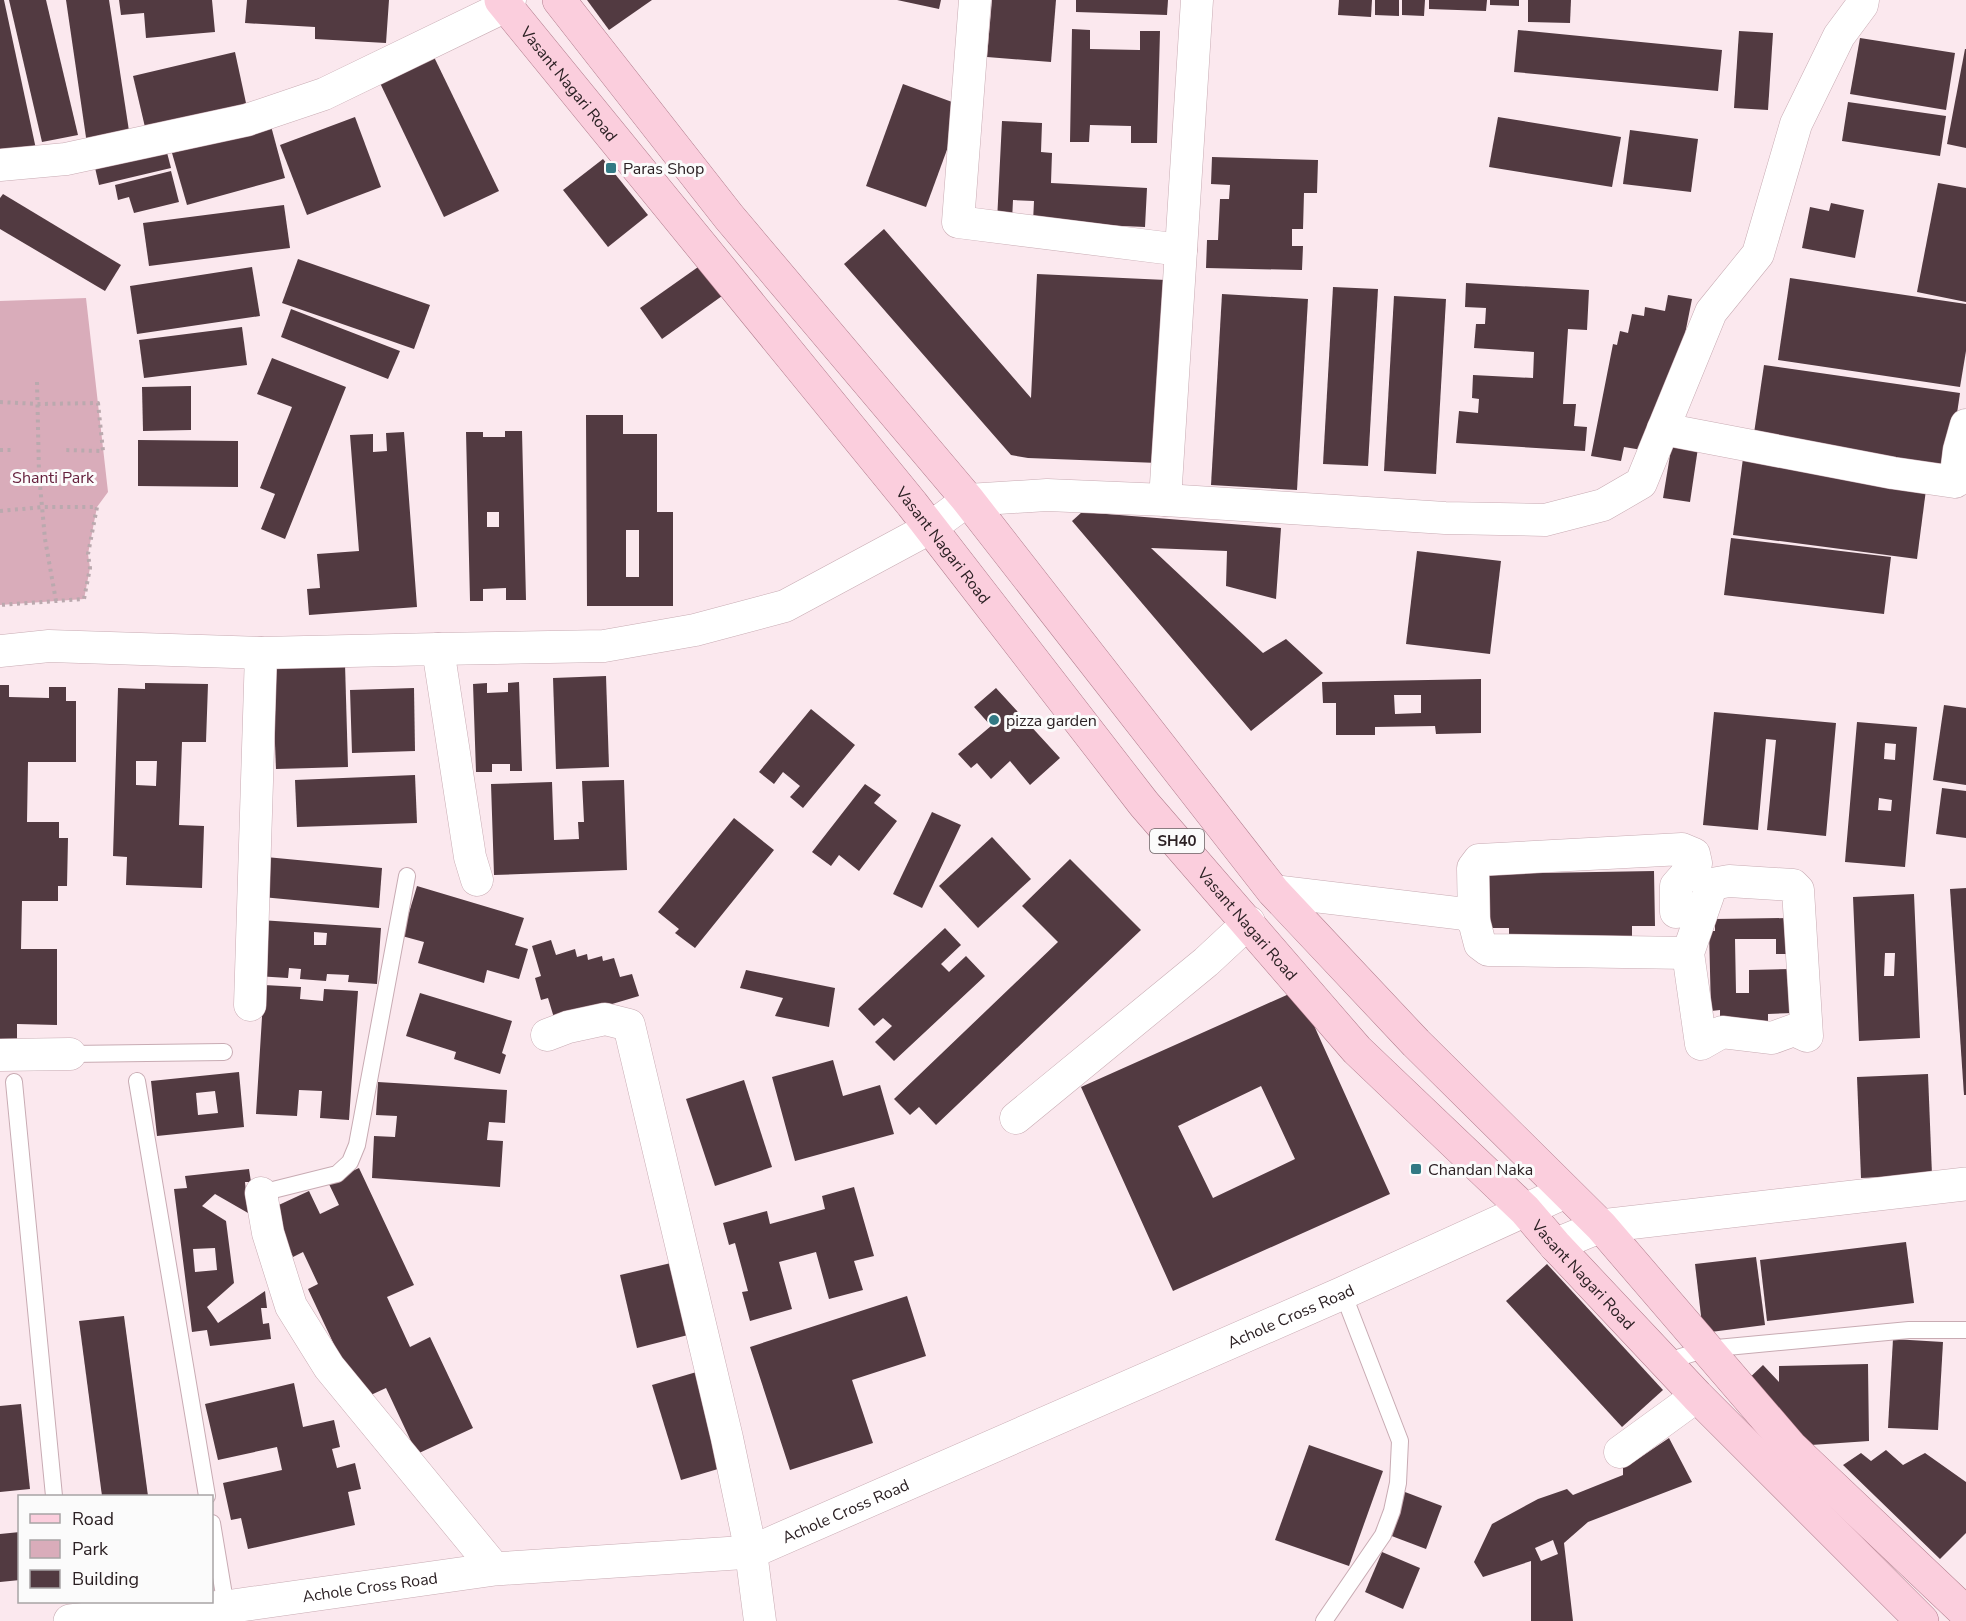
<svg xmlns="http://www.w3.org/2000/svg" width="1966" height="1621" font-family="'Nunito Sans',sans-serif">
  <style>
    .green { fill: #d9acba }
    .building { fill: #523a41; fill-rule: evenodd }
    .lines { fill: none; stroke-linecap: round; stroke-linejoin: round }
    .service-casing { stroke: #c8abb3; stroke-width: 18 }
    .minor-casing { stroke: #c8abb3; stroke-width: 33 }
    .tertiary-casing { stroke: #c8abb3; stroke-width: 34 }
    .primary-casing { stroke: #b17d8d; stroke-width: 34 }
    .path { stroke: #baa9ae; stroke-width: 4; stroke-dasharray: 3 4.5; stroke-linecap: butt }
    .service { stroke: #fff; stroke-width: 16 }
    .minor { stroke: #fff; stroke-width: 32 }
    .tertiary { stroke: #fff; stroke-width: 33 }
    .primary { stroke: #fbcedd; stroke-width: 33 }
    .poi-dot { fill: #327984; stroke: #fbfbfb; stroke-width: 2 }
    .labels { text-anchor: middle; stroke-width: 6; stroke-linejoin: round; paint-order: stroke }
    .shield { fill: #fbfbfb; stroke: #6a6264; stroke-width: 1.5 }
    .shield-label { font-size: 15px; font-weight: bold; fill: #2c2124 }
    .street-label { font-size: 16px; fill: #2c2124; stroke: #fbfbfb }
    .poi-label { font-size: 16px; fill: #2c2124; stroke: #fbfbfb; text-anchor: start }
    .park-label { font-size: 16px; fill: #66213d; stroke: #fbfbfb }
  </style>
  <rect width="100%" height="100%" fill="#fbe8ee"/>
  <polygon class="green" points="86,298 108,492 97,507 88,554 90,568 84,599 0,605 0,301"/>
  <g class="building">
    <polygon points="0,0 4,0 36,149 0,157"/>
    <polygon points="9,0 46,0 78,135 42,142"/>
    <polygon points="66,0 109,0 131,144 88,151"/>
    <polygon points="119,0 212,0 215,32 146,38 144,13 121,15"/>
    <polygon points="247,0 389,0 386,43 315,39 315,27 245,23"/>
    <polygon points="587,0 652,0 609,30"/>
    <polygon points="897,0 941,0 939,9"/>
    <polygon points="992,0 1056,0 1051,62 987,57"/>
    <polygon points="1076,0 1168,0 1167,15 1076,12"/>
    <polygon points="1339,0 1372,0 1371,17 1338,15"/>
    <polygon points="1375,0 1399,0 1399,16 1375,15"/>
    <polygon points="1402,0 1425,0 1424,16 1402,15"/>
    <polygon points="1429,0 1487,0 1486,11 1429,9"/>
    <polygon points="1490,0 1519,0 1519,6 1490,5"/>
    <polygon points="1528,0 1571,0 1570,23 1528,22"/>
    <polygon points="1072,29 1090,30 1090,49 1140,50 1140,31 1160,31 1157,143 1131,143 1131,126 1090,125 1089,142 1070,142"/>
    <polygon points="1518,30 1722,50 1718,91 1514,72"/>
    <polygon points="1739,31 1773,33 1768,110 1734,108"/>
    <polygon points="1860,38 1955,53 1946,110 1850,94"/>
    <polygon points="1965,49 1966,49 1966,148 1947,144"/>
    <polygon points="235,52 249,117 148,140 133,76"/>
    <polygon points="434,57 499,191 444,217 380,83"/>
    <polygon points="903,84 963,106 926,207 866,186"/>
    <polygon points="1848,102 1946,116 1940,156 1842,141"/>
    <polygon points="355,117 381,187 307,215 280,145"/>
    <polygon points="1498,117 1621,137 1612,187 1489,167"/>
    <polygon points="1002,121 1042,123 1041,152 1052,153 1051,183 1147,188 1145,227 1033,222 1034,201 1013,200 1012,221 997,221"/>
    <polygon points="271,126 285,178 187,205 172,153"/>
    <polygon points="1630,130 1698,139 1691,192 1623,184"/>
    <polygon points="164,141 171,168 99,185 93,159"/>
    <polygon points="1212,157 1318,160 1317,193 1304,193 1303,229 1292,229 1292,246 1303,246 1302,270 1206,268 1207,240 1218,240 1220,199 1229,199 1230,185 1211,184"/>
    <polygon points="603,159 648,215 608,247 563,190"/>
    <polygon points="171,171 179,202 134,213 129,197 118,200 115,185"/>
    <polygon points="1938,183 1966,188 1966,302 1917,292"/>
    <polygon points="3,194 121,265 105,291 0,229 0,198"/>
    <polygon points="1831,203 1864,210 1855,258 1802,248 1810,207 1829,211"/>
    <polygon points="284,205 290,248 149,266 143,223"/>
    <polygon points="884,229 1031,398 1037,274 1166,280 1158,463 1028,458 1011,455 844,264"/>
    <polygon points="298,259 430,305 414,349 282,303"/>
    <polygon points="708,260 729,291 662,339 640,308"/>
    <polygon points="252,267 260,316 137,334 130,286"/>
    <polygon points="1790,278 1966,304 1966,351 1960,387 1778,360"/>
    <polygon points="1466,283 1589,290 1587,330 1568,329 1563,404 1576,404 1574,426 1587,427 1585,451 1456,443 1459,411 1478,413 1479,399 1472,398 1473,375 1533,378 1534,352 1474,348 1476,324 1485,324 1486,308 1465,307"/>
    <polygon points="1333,287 1378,289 1368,466 1323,464"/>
    <polygon points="1222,294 1308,299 1297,490 1211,485"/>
    <polygon points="1668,295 1692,299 1673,394 1642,450 1624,447 1621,461 1591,456 1613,344 1617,345 1620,331 1628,333 1632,314 1644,316 1645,307 1665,311"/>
    <polygon points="1394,296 1446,299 1436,474 1384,471"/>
    <polygon points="291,309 400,351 388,379 281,337"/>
    <polygon points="242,327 247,365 144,378 139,340"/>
    <polygon points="272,358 346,387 285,539 261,529 275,494 260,488 292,407 257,394"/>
    <polygon points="1764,365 1960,393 1949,468 1753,440"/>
    <polygon points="191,386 191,430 143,431 142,387"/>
    <path d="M586 415H623V434H657V512H673V606H587ZM626 530H639V577H626Z"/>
    <path d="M505 431H522L526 600H506V588L483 589V601H470L466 432H483V437H505ZM487 512H499V527H487Z"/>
    <polygon points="404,432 417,607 309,615 307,589 320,588 317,554 359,551 350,435 373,434 373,452 387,451 386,433"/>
    <polygon points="1673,437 1699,441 1690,502 1663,498"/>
    <polygon points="138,440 238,441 238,487 138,486"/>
    <polygon points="1743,458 1927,482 1917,559 1733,535"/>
    <polygon points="1082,512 1281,528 1276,599 1226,586 1227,551 1151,548 1263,653 1286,639 1323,673 1251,731 1072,521"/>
    <polygon points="1731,538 1891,557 1884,614 1724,595"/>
    <polygon points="1417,551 1501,561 1490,654 1406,644"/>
    <polygon points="345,664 348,767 276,769 272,667"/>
    <polygon points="606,676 609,767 556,769 553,678"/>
    <path d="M1481 679V733L1436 734 1435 726 1375 727V735H1336V703H1323L1322 682ZM1394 695H1421V713L1395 714Z"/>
    <polygon points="519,682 522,771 510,771 510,764 492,764 492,772 476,772 473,684 487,683 487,693 508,692 508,683"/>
    <path d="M145 683 208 684 206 742H182L179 825 204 826 202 888 126 885 127 857 113 856 118 688 145 689ZM136 761H157L156 786 136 785Z"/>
    <polygon points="0,685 9,685 9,697 49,698 49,687 66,687 66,701 76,701 76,762 28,762 27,822 59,822 59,838 68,838 67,886 58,886 58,901 22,901 21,949 57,949 57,1025 17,1024 17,1041 0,1041"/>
    <polygon points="414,688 415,751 352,753 350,690"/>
    <polygon points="996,688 1060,758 1030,785 1010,761 991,779 977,763 971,768 958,754 991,726 974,707"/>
    <polygon points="1944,705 1966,708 1966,785 1933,780"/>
    <polygon points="811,709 855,745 803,808 790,797 800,786 783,772 774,784 759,772"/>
    <polygon points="1714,712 1836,723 1826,836 1767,830 1776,740 1766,739 1758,830 1703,825"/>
    <path d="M1857 722 1917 727 1905 867 1845 862ZM1885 743 1896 744 1895 760 1884 759ZM1879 798 1892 800 1891 811 1878 810Z"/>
    <polygon points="415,775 417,823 297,827 295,780"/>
    <polygon points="624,780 627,870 494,875 491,784 552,782 554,840 579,839 578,822 584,822 582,781"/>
    <polygon points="865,784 881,795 874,803 897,821 859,871 839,855 831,866 812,852"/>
    <polygon points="1942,788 1966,791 1966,838 1936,834"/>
    <polygon points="932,812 961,825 922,908 893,894"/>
    <polygon points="734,818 774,850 695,948 675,933 679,929 658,912"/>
    <polygon points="992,837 1031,879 978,928 939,886"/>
    <polygon points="266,857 382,868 379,908 262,897"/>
    <polygon points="1070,859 1141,930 936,1125 919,1107 910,1115 894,1099 1058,942 1022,906"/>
    <polygon points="1654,871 1655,926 1632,926 1632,938 1509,940 1509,928 1484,928 1483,874"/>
    <polygon points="417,886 524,918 515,945 528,949 519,979 487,970 484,983 418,963 424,942 402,936"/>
    <polygon points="1966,888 1966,1095 1964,1095 1950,889"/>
    <path d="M1914 894 1920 1038 1859 1041 1853 897ZM1885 953H1895L1894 976H1884Z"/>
    <polygon points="1789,918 1790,954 1776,954 1776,939 1735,939 1736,993 1749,993 1749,970 1792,969 1793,1013 1768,1014 1768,1021 1720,1022 1720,1010 1711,1011 1709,931 1715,931 1715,919"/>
    <path d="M260 920 381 928 377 984 348 982 349 975 327 974 326 981 300 979 301 969 289 968 288 978 256 976ZM314 932 327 933 326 945H314Z"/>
    <polygon points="945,928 961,945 941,964 949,972 966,956 985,976 894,1061 875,1042 892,1026 883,1018 874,1026 858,1009"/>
    <polygon points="551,940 556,955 575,949 577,957 587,954 588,960 602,956 603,961 614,958 620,977 632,974 639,996 555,1021 548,998 541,1000 535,978 541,976 532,946"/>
    <polygon points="746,970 835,988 829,1027 775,1016 783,998 740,988"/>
    <polygon points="264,985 301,987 300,999 323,1001 324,989 358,991 349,1120 320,1118 322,1091 299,1090 297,1116 256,1114"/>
    <path d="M1298 990 1390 1194 1173 1291 1081 1087ZM1261 1086 1295 1159 1213 1198 1178 1126Z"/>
    <polygon points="420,993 512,1021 502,1053 506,1055 500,1074 454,1059 456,1052 406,1036"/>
    <polygon points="833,1060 843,1096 880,1085 894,1134 795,1161 772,1077"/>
    <path d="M239 1072 244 1127 157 1136 151 1081ZM215 1091 218 1113 198 1115 196 1093Z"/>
    <polygon points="1928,1074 1932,1175 1861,1178 1857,1077"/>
    <polygon points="744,1080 772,1167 715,1186 686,1099"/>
    <polygon points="378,1082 507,1090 505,1123 489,1122 487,1140 503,1141 500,1187 372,1178 374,1136 395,1137 397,1116 376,1115"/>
    <polygon points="359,1168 414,1285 387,1297 410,1347 430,1337 473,1428 417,1454 386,1388 360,1400 308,1289 318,1284 303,1252 293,1257 270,1209 309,1191 320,1214 339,1205 328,1182"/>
    <path d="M249 1169 251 1182H245L247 1203 255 1217 215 1194 202 1206 226 1221 234 1283 207 1307 218 1323 265 1291 267 1308H261L263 1324 269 1323 271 1339 210 1346 207 1330 192 1332 174 1189 187 1188 185 1176ZM215 1248 217 1270 195 1272 193 1249Z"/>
    <polygon points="854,1187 874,1256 854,1261 863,1290 829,1299 816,1252 779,1262 792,1309 750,1321 742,1292 748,1291 735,1243 729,1245 723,1223 767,1211 770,1224 825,1209 822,1196"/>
    <polygon points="1906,1242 1914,1303 1767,1321 1760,1260"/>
    <polygon points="1756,1257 1765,1325 1703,1333 1695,1264"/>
    <polygon points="671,1263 688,1335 637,1348 620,1275"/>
    <polygon points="1547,1264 1663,1390 1622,1427 1506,1301"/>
    <polygon points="907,1296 926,1356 852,1380 873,1443 790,1470 750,1347"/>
    <polygon points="124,1316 148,1496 102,1496 79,1321"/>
    <polygon points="1893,1339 1943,1342 1938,1430 1888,1428"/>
    <polygon points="1868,1364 1869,1441 1811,1445 1743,1384 1763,1365 1779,1382 1779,1366"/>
    <polygon points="700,1371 728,1466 681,1480 652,1385"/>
    <polygon points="294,1383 303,1427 334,1420 340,1447 332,1449 337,1468 355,1463 361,1489 348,1492 355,1525 248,1549 241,1518 231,1520 223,1483 282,1470 277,1447 218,1460 205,1404"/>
    <polygon points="21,1404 30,1489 0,1492 0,1406"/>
    <path d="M1669 1438 1692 1482 1588 1522 1564 1543 1573 1621H1531V1561L1483 1577 1474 1562 1492 1524 1538 1499 1567 1489 1573 1495 1623 1475V1466L1635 1461ZM1553 1540 1558 1554 1541 1561 1535 1548Z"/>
    <polygon points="1309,1445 1383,1471 1349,1566 1275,1540"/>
    <polygon points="1886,1450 1903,1465 1925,1453 1966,1482 1966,1533 1940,1559 1843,1465 1861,1453 1871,1461"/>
    <polygon points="1405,1492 1442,1506 1426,1549 1389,1535"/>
    <polygon points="20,1532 20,1580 0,1582 0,1534"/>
    <polygon points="1382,1552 1420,1568 1403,1609 1365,1592"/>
  </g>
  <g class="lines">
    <g class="service-casing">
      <g id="service">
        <polyline points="70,1054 224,1052"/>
        <polyline points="137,1081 207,1496"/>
        <polyline points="14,1082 54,1496"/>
        <polyline points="261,1193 337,1174 350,1162 357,1145 407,876"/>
        <polyline points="1665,1362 1706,1349 1909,1330 1966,1330"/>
        <polyline points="212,1523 226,1607"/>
        <polyline points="1324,1621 1383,1535 1392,1511 1398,1483 1400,1441 1343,1293"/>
      </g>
    </g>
    <g class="minor-casing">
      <g id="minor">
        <polyline points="975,0 958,222 1181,250"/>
        <polyline points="0,165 66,159 247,120 324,94 506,6 510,0"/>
        <polyline points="1663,429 1893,473 1955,482 1959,450 1966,425"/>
        <polyline points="1165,500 1197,0"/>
        <polyline points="438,649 604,646 695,630 785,606 930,528 968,500 1047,495 1165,500 1445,518 1545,520 1603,505 1641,483 1711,312 1758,254 1796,124 1839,36 1862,5 1863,0"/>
        <polyline points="0,651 49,646 261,653 438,649 470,857 477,880"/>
        <polygon points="1729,881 1793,885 1798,890 1807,1036 1794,1030 1772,1038 1722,1032 1701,1044 1688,953 1712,884"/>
        <polyline points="1273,891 1465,914 1474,921 1480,944 1488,950 1688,953"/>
        <polyline points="1474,921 1473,868 1479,860 1682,849 1694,854 1696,863 1676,886 1676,912"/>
        <polyline points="250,1005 261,653"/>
        <polyline points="547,1035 568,1027 605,1019 629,1025 727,1438 751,1552 760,1621"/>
        <polyline points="0,1055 70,1054"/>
        <polyline points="1016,1118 1206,962 1249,922"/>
        <polyline points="261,1193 268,1233 291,1306 329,1367 495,1569"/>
        <polyline points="1620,1452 1697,1396"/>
      </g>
    </g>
    <g class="tertiary-casing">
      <g id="tertiary">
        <polyline points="1555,1245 1601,1226 1966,1184"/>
        <path id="s1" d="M70 1621 161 1611 226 1607 495 1569 751 1552 1343 1293 1565 1192"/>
      </g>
    </g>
    <g class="primary-casing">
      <g id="primary">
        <path id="s2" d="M501 0 912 504 1144 804 1357 1050 1525 1210 1555 1245 1697 1396 1922 1621"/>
        <polyline points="559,0 729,217 968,500 1273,891 1416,1043 1601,1226 1791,1447 1966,1613"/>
      </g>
    </g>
    <g class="path">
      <polyline points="37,382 39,474 45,539 56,601"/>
      <polyline points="0,402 38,404 98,403 103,451 64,450"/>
      <polyline points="0,450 15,450"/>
      <polyline points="0,511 43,507 97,507 88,554 90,568 84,599 0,605"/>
    </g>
    <use href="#service" class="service"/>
    <use href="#minor" class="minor"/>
    <use href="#tertiary" class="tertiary"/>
    <use href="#primary" class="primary"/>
  </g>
  <g class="poi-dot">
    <rect x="605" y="162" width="12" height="12" rx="3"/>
    <circle cx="994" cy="720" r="6"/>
    <rect x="1410" y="1163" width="12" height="12" rx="3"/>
  </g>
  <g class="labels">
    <rect class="shield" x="1150" y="829" width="54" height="24" rx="4.5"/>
    <g class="shield-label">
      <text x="1177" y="846">SH40</text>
    </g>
    <g class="street-label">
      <text dy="6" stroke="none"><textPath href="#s2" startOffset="108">Vasant Nagari Road</textPath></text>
      <text dy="6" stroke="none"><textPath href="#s2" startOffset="702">Vasant Nagari Road</textPath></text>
      <text dy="6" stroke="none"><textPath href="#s2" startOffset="1188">Vasant Nagari Road</textPath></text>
      <text dy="6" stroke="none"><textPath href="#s2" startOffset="1674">Vasant Nagari Road</textPath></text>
      <text dy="6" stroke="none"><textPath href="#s1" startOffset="1274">Achole Cross Road</textPath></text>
      <text dy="6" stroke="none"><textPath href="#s1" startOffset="788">Achole Cross Road</textPath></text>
      <text dy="6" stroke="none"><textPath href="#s1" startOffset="302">Achole Cross Road</textPath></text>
    </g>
    <g class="poi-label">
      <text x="623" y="174">Paras Shop</text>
      <text x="1006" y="726">pizza garden</text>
      <text x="1428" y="1175">Chandan Naka</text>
    </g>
    <g class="park-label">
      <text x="53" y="483">Shanti Park</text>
    </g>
  </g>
  <rect x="18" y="1495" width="195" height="108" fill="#fbfbfb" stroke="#a8a4a5" stroke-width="1.5"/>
  <rect x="30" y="1514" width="30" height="9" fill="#fbcedd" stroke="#a8a4a5" stroke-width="1.5"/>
  <text x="72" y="1525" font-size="18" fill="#2c2124">Road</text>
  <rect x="30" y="1540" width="30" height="18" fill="#d9acba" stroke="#a8a4a5" stroke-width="1.5"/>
  <text x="72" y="1555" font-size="18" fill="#2c2124">Park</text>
  <rect x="30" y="1570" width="30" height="18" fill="#523a41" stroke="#a8a4a5" stroke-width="1.5"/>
  <text x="72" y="1585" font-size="18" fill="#2c2124">Building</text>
</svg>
